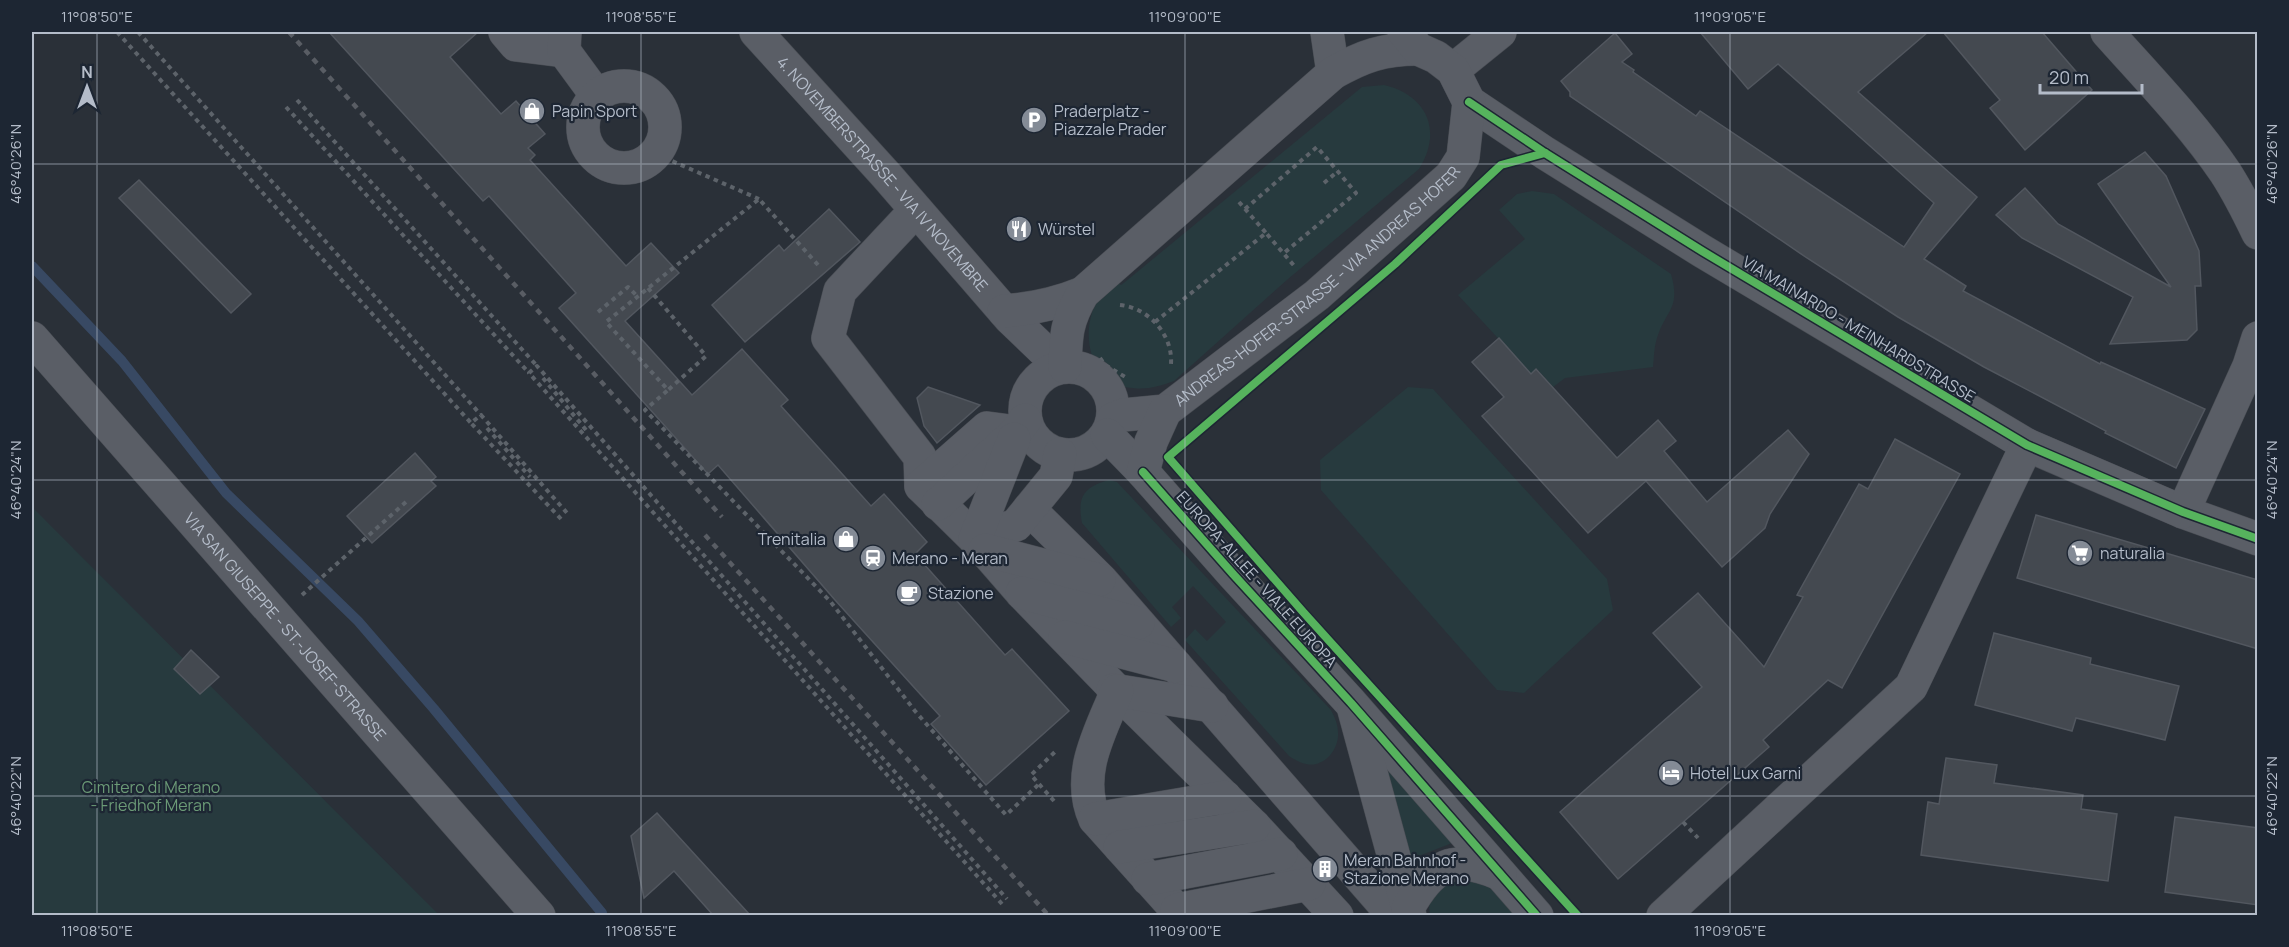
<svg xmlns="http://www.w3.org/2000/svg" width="2289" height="947" font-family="Manrope,sans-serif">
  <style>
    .green { fill: #273a3e }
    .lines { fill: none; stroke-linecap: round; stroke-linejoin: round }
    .stream { stroke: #384963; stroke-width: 10 }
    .building { fill: #444950; stroke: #52575f; stroke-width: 1.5 }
    .minor-casing { stroke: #484c53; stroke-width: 34 }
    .path { stroke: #5d636a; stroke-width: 4; stroke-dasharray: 4.5 4.5; stroke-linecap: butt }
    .minor { stroke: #5a5e66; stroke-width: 33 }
    .rail { stroke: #595d64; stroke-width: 4.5; stroke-dasharray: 6 6; stroke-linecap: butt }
    .cycleway-casing { stroke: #1d2633; stroke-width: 11 }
    .cycleway { stroke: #56b35d; stroke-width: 8 }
    .ticks { fill: none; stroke: #b4bcc9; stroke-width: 1.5; stroke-opacity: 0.45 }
    .labels { text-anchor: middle; stroke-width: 4.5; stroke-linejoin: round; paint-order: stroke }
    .poi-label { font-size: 16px; fill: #b4bcc9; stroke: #1d2633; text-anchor: start }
    .street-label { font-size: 16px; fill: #b4bcc9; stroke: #1d2633 }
    .park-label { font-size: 16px; fill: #6b9a76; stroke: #1d2633 }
    .neatline { fill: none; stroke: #b4bcc9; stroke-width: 2 }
    .ticks-label { font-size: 15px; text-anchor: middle; fill: #b4bcc9 }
  </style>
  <rect width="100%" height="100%" fill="#2a3038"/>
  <g class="green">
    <path d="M1384 85C1427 95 1443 131 1419 169L1288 279 1174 381C1160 386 1147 390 1133 388 1090 385 1079 334 1097 301 1101 293 1108 287 1114 280L1121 285 1125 282 1362 87Z"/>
    <path d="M1532 191 1554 194 1671 274C1681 309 1666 309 1657 338 1654 347 1654 358 1653 367L1565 378 1553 387 1537 369 1531 374 1458 295 1525 239 1499 210 1517 194Z"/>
    <polygon points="1408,387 1433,389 1607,579 1613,610 1524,693 1497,690 1321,490 1320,460"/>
    <path d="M1109 480 1117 482 1331 710C1335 718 1338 724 1338 733 1339 750 1324 768 1306 764 1300 763 1294 759 1289 756L1185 640 1195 629 1207 641 1226 622 1193 586 1172 607 1181 618 1171 627 1082 523C1077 496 1084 487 1109 480Z"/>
    <polygon points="32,507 439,915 32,915"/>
    <polygon points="1383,754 1465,838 1411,859"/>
    <path d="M1453 876 1487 884 1514 915H1430C1426 896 1439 886 1453 876Z"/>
  </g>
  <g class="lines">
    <polyline class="stream" points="32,266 122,361 226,493 358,621 434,709 602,913"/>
  </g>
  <g class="building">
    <polygon points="329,32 478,32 450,57 501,114 516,101 545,134 528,148 535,155 530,160 626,266 651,243 679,273 625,321 692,395 742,349 788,400 781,406 871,506 884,494 927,542 915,554 1005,655 1012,649 1069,711 986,785 931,724 940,716 835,600 718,465 708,474 559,308 576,293 489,196 483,201"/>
    <polygon points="1700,32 1928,32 1858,92 1977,197 1924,259 1966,286 1963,291 2100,364 2101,362 2205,409 2176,468 2105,433 2106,431 1984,367 1898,317 1807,258 1570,96 1570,92 1561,81 1615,33 1632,54 1622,62 1634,70 1633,72 1696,116 1700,111 1904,247 1934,203 1778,64 1748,89"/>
    <polygon points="1943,32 2042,32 2092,90 2025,150 1990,108 2000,100"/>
    <polygon points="2145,152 2166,176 2199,251 2201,286 2195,286 2197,330 2187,340 2110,344 2133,297 2022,238 1996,215 2025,188 2058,224 2171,287 2098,184"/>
    <polygon points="139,180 251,294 231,313 119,198"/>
    <polygon points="829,209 860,242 745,342 712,305 779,245 784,251"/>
    <polygon points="1499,338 1531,374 1536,369 1617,458 1658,420 1676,441 1664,451 1707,502 1788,430 1809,454 1770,514 1765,528 1722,567 1646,481 1588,533 1482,416 1504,397 1472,362"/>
    <polygon points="928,387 980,405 937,443 924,426 917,398"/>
    <polygon points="1895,439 1960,474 1842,688 1828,680 1763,740 1769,747 1618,879 1560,812 1702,687 1653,633 1698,593 1764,667 1803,597 1797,595 1859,484 1868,489"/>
    <polygon points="415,453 436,477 431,481 436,486 372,543 347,516"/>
    <polygon points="2036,515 2258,580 2258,649 2017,578"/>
    <polygon points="1994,633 2091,658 2090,664 2179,686 2165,740 2076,718 2072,731 1975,705"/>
    <polygon points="191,650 219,677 200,694 174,669"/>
    <polygon points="1946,758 1997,765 1994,783 2083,795 2081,809 2117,814 2108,881 1921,855 1928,802 1939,804"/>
    <polygon points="657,813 750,915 713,915 674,871 644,898 631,836"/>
    <polygon points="2175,817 2258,828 2258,905 2165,892"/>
  </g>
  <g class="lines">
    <g class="minor-casing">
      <g id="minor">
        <polyline points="505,32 516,45 564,51"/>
        <polyline points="565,32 564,51 597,96"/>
        <path id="s1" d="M756 32 886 175 1010 318 1061 367"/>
        <polyline points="1327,32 1333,73"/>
        <path d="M2107 32C2147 77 2191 122 2225 172 2238 192 2248 212 2258 233"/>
        <polyline points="1453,70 1500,32"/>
        <circle cx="624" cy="127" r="41"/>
        <polyline points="1469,102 1545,153 1702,251 2027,445 2183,512 2258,539"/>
        <polyline points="916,210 840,291 828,338 920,457 921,486"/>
        <path d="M1004 311C1033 309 1056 304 1083 293"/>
        <path id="s2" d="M32 338 539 916"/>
        <circle cx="1069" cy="411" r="44"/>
        <path d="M1065 367C1066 335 1066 322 1083 293L1333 73C1363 56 1383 49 1418 49"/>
        <path id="s3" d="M1113 419 1123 415 1165 411 1317 295 1451 176 1463 157 1469 102 1453 70 1436 57 1418 49 1404 32"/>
        <polyline points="1016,432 987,428 921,486 975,539 1022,593 1117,691 1254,826 1337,916"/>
        <polyline points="1107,435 1143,472 1233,574 1351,703 1537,916"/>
        <polyline points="1143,472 1151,442 1165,411"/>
        <polyline points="938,504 1016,432 1025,420"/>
        <polyline points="1029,509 1101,580 1394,916"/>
        <polyline points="2183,512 2249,366 2258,338"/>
        <polyline points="975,539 1016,525 1056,476 1060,454"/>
        <polyline points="975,539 1014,439"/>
        <polyline points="985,550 1099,580"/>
        <polyline points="1022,593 1138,623"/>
        <polyline points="1065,637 1176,666"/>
        <polyline points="1113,690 1212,706"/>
        <path d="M1117 691C1100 732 1075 775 1095 819L1182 916"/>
        <polyline points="1354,710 1410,916"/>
        <polyline points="1095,819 1225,797"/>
        <polyline points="1120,847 1254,826"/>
        <polyline points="1148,879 1281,854"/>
        <path d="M1408 908C1432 865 1453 853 1500 874"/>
        <polyline points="1177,910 1309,884"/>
        <polyline points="1663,916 1911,687 2027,445"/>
      </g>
    </g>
    <g class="path">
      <polyline points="117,32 471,423"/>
      <polyline points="138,32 481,415"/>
      <polyline points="297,100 537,366"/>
      <polyline points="286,107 529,373"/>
      <polyline points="656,154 759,199"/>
      <polyline points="1324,183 1338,171"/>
      <polyline points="1239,202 1266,233"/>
      <polyline points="1245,209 1317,147 1356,193 1284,253"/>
      <polyline points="818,265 759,199 606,322 668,390 645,410 830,601 915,711 1006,815 1039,784"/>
      <polyline points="648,288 706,356 668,390"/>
      <path d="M1120 305C1149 308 1173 335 1171 364"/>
      <polyline points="598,312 628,287 637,296"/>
      <polyline points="1155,322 1266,233 1296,268"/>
      <polyline points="1100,358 1105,365 1127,378"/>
      <polyline points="543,378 586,430"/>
      <polyline points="487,428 530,477"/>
      <polyline points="561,519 471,423 481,415 567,513"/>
      <polyline points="302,595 407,501"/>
      <polyline points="1054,801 1031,775 1057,750"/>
      <polyline points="1683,822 1698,838"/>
      <polyline points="1002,904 529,373 537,366 1007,899"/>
    </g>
    <use href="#minor" class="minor"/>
    <g class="rail">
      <polyline points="289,32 722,517"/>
      <polyline points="705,535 1049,916"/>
    </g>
    <g class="cycleway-casing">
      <g id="cycleway">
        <polyline points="1469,102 1545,153 1702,251 2027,445 2183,512 2258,539"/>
        <polyline points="1545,153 1501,165 1395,264 1168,457 1304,613 1578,916"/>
        <polyline points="1143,472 1233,574 1351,703 1537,916"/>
      </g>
    </g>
    <use href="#cycleway" class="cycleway"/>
  </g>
  <path class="ticks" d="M97 32V916M641 32V916M1185 32V916M1730 32V916M32 164H2258M32 480H2258M32 796H2258"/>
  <defs>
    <g id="shop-disc" transform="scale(1.35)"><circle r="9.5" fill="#848b96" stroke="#1d2633"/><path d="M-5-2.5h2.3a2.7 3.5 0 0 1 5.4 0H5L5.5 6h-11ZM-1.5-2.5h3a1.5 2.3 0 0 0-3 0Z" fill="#fff"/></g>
    <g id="parking-disc" transform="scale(1.35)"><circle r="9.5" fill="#848b96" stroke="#1d2633"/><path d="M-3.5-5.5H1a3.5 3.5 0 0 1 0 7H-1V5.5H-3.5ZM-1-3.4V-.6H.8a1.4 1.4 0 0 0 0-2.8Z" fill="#fff"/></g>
    <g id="restaurant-disc" transform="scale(1.35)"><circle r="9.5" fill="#848b96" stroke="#1d2633"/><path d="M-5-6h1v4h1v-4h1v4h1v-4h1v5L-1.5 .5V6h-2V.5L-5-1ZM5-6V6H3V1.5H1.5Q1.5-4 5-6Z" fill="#fff"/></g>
    <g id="supermarket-disc" transform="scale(1.35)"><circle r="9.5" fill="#848b96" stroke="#1d2633"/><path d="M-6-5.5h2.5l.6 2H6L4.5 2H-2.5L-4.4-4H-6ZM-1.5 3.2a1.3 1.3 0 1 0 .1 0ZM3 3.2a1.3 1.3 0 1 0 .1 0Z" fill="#fff"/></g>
    <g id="station-disc" transform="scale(1.35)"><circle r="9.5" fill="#848b96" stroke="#1d2633"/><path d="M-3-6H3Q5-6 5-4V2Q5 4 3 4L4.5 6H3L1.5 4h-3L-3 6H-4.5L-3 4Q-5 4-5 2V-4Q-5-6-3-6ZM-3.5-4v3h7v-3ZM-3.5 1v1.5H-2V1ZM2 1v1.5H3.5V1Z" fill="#fff"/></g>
    <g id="cafe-disc" transform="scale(1.35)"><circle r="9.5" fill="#848b96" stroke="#1d2633"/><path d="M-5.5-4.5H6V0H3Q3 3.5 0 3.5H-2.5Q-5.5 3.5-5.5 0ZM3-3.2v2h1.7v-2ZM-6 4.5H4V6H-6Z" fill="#fff"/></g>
    <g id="hotel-disc" transform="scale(1.35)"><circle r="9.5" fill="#848b96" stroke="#1d2633"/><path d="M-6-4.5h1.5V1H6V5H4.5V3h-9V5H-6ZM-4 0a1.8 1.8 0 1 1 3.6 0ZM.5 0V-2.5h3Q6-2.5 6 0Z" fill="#fff"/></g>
    <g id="building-disc" transform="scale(1.35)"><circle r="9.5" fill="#848b96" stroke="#1d2633"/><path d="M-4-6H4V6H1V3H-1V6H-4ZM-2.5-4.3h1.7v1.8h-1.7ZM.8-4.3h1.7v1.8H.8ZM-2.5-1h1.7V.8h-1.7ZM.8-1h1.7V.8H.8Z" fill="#fff"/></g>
  </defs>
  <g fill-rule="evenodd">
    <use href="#shop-disc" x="532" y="111"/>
    <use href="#parking-disc" x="1034" y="120"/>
    <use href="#restaurant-disc" x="1019" y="229"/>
    <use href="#shop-disc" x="846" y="539"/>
    <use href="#supermarket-disc" x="2080" y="553"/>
    <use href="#station-disc" x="873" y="558"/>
    <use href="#cafe-disc" x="909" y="593"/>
    <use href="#hotel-disc" x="1671" y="773"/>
    <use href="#building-disc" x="1325" y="869"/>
  </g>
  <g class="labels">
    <g class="poi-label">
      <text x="552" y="117">Papin Sport</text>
      <text x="1054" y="117">Praderplatz -<tspan x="1054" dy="18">Piazzale Prader</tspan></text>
      <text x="1038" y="235">Würstel</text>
      <text x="826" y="545" text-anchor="end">Trenitalia</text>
      <text x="2100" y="559">naturalia</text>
      <text x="892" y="564">Merano - Meran</text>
      <text x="928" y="599">Stazione</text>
      <text x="1690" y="779">Hotel Lux Garni</text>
      <text x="1344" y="866">Meran Bahnhof -<tspan x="1344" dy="18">Stazione Merano</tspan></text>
    </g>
    <g class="street-label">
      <text dy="6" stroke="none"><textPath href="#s1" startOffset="190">4. NOVEMBERSTRASSE - VIA IV NOVEMBRE</textPath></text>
      <text dy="6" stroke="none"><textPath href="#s3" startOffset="250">ANDREAS-HOFER-STRASSE - VIA ANDREAS HOFER</textPath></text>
      <text transform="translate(1859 329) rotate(31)" y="6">VIA MAINARDO - MEINHARDSTRASSE</text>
      <text transform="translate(1257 579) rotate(48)" y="6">EUROPA-ALLEE - VIALE EUROPA</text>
      <text dy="6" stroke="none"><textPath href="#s2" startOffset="384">VIA SAN GIUSEPPE - ST.-JOSEF-STRASSE</textPath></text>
    </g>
    <g class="park-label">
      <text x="151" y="793">Cimitero di Merano<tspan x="151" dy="18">- Friedhof Meran</tspan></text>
    </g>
  </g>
  <rect width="2289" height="947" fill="none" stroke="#1d2633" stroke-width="66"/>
  <g transform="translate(87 87)" stroke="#1d2633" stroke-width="4.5" paint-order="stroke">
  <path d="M0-4.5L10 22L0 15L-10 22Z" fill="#b4bcc9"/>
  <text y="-9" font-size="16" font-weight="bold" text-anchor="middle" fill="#b4bcc9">N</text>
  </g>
  <path d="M2040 84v9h102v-9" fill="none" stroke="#b4bcc9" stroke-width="3"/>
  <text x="2049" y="84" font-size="18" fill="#b4bcc9" stroke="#1d2633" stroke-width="4.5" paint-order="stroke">20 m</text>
  <rect x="33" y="33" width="2223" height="881" class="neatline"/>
  <g class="ticks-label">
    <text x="97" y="22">11°08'50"E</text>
    <text x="641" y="22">11°08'55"E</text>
    <text x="1185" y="22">11°09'00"E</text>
    <text x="1730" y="22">11°09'05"E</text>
    <text transform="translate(16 164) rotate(-90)" y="5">46°40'26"N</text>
    <text transform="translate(2272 164) rotate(-90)" y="5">46°40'26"N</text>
    <text transform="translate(16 480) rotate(-90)" y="5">46°40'24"N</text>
    <text transform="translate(2272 480) rotate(-90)" y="5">46°40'24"N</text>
    <text transform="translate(16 796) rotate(-90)" y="5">46°40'22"N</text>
    <text transform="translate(2272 796) rotate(-90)" y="5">46°40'22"N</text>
    <text x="97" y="936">11°08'50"E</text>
    <text x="641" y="936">11°08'55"E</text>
    <text x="1185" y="936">11°09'00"E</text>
    <text x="1730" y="936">11°09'05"E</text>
  </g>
</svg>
